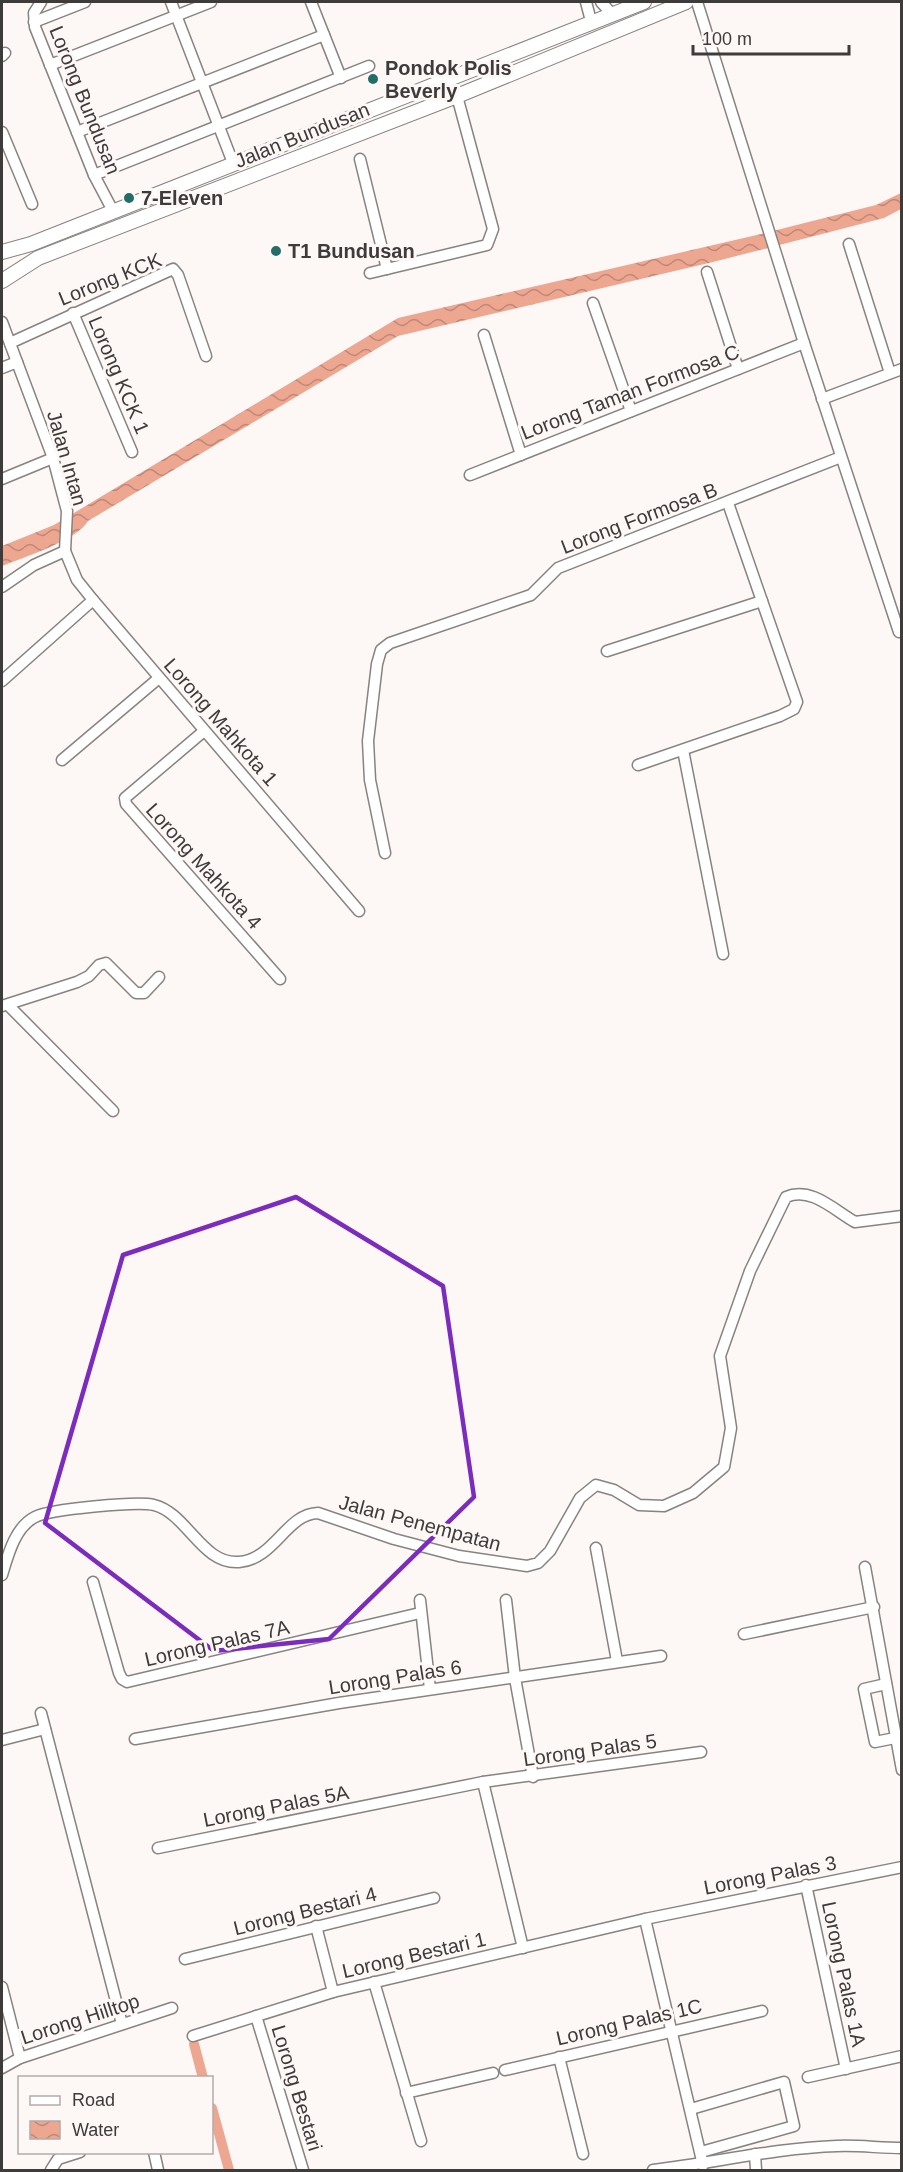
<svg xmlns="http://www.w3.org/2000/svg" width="903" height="2172" font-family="Helvetica,sans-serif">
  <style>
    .water { fill: url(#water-waves) }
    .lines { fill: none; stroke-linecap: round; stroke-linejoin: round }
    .canal { stroke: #eda690; stroke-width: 10 }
    .minor-casing { stroke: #888381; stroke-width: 13 }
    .major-casing { stroke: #888381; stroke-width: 16 }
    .minor { stroke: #fff; stroke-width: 10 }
    .major { stroke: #fff; stroke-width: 14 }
    .marked { fill: none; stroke: #7b2cbf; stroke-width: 4.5; stroke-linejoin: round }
    .poi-dot { fill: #236d68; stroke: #fdf7f5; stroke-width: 2 }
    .labels { text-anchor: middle; stroke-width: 6; stroke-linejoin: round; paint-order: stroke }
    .poi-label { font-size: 20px; font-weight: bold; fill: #3e3b3b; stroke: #fdf7f5; text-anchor: start }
    .street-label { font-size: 20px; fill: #3e3b3b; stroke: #fdf7f5 }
  </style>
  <defs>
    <pattern id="water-waves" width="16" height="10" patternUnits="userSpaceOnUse" patternTransform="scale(1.5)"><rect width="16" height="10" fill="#eda690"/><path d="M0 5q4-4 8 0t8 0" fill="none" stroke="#c18877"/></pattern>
  </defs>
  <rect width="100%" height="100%" fill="#fdf7f5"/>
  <path class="water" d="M901 193V209L884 218 713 262 398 336 88 521C78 540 22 558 2 566V546L54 525 398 318 761 234 876 205Z"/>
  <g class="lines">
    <g class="canal">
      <polyline points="194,2044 203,2078"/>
      <polyline points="212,2108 229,2170"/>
    </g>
    <g class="minor-casing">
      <g id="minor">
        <polyline points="41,2 34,13 35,27 94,175 113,211"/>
        <polyline points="171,2 233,163"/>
        <polyline points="311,2 341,78"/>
        <polyline points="586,2 591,21"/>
        <polyline points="601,2 612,14"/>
        <polyline points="697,2 804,343 899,632"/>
        <polyline points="34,22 85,2"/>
        <polyline points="2,56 5,53"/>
        <polyline points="50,65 211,2"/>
        <polyline points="2,132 32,204"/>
        <polyline points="77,132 324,35"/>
        <polyline points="360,159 387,269"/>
        <polyline points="94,175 369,66"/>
        <polyline points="849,244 890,373"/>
        <polyline points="707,272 738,369"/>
        <polyline points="370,273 487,245 493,229 457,96"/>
        <polyline points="593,303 631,411"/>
        <polyline points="73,313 132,452"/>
        <polyline points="2,322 53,458 67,511 65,551 34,565 2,587"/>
        <polyline points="484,335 521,455"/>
        <polyline points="10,343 173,269 178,275 206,356"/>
        <polyline points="2,368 17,362"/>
        <polyline points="822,399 902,369"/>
        <polyline points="470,475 804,343"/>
        <polyline points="2,479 53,458"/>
        <polyline points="65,551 77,580 93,600 359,911"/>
        <polyline points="607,651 762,601"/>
        <polyline points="2,681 93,600"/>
        <polyline points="204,731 125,798 126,804 280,979"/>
        <polyline points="683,750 723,954"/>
        <polyline points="62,760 159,678"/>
        <polyline points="638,765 780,716 794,709 797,702 728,503"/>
        <polyline points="385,853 370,780 368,741 377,664 381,650 390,643 531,595 558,568 841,457"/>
        <polyline points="8,1005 113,1111"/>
        <polyline points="2,1006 77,982 89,976 99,965 106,963 136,993 144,993 159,977"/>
        <polyline points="596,1548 617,1661"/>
        <polyline points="865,1567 902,1770"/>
        <path d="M2 1575C8 1555 15 1527 35 1517 50 1509 138 1501 154 1505 187 1513 202 1565 239 1562 275 1559 286 1514 318 1513L394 1539 459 1556 527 1566 538 1563 550 1551 580 1498 596 1485 614 1490 639 1505 664 1506 693 1493 724 1467 731 1428 720 1356 750 1271 786 1197C811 1186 834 1210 855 1222L902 1216"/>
        <polyline points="93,1582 119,1673 122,1679 127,1682 420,1613"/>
        <polyline points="420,1600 430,1689"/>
        <polyline points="506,1600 515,1678 533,1777"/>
        <polyline points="744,1634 874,1607"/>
        <polyline points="886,1684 864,1689 875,1742 895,1738"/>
        <polyline points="41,1713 122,2024"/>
        <polyline points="135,1739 339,1703 661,1656"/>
        <polyline points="2,1740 45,1729"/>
        <polyline points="483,1782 523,1948"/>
        <polyline points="158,1848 483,1782 701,1752"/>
        <polyline points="806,1885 846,2069"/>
        <polyline points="645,1919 703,2165"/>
        <polyline points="316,1926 333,1992"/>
        <polyline points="185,1959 434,1898"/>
        <polyline points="374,1982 421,2141"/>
        <polyline points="2,1987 20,2058"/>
        <polyline points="256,2016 303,2170"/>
        <polyline points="193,2036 333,1992 645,1919 902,1867"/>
        <polyline points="559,2057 583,2154"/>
        <polyline points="2,2068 20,2058 172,2008"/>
        <polyline points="505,2070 762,2011"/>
        <polyline points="808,2077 902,2056"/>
        <polyline points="406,2093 493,2073"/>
        <polyline points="691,2109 784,2082 794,2126 701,2152"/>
        <polyline points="154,2152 158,2170"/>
        <polyline points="755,2154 756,2170"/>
        <polyline points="51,2170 58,2159 80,2152"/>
        <path d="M653 2170C714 2163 775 2148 837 2146 858 2145 880 2148 902 2148"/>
      </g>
    </g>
    <g class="major-casing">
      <g id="major">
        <polyline points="2,252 31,244 644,2"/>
        <polyline points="2,281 38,258 457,96 686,2"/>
      </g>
    </g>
    <use href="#minor" class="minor"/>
    <use href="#major" class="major"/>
  </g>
  <path class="marked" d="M296 1197 443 1286 474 1497 329 1639 214 1651 45 1523 123 1255Z"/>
  <g class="poi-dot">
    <circle cx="373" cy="79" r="6"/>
    <circle cx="129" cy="198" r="6"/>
    <circle cx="276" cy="251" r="6"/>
  </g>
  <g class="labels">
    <g class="poi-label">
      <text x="385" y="75">Pondok Polis<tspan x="385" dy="23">Beverly</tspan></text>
      <text x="141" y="205">7-Eleven</text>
      <text x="288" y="258">T1 Bundusan</text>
    </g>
    <g class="street-label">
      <text transform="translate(85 100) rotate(68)" y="7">Lorong Bundusan</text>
      <text transform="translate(302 135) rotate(-22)" y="7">Jalan Bundusan</text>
      <text transform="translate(110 279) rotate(-22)" y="7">Lorong KCK</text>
      <text transform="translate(119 375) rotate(67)" y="7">Lorong KCK 1</text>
      <text transform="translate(630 392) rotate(-21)" y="7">Lorong Taman Formosa C</text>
      <text transform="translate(67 458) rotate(74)" y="7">Jalan Intan</text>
      <text transform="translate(639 518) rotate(-21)" y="7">Lorong Formosa B</text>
      <text transform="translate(221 722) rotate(49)" y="7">Lorong Mahkota 1</text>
      <text transform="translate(204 866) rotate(48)" y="7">Lorong Mahkota 4</text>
      <text transform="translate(420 1523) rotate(15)" y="7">Jalan Penempatan</text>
      <text transform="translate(217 1643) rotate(-13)" y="7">Lorong Palas 7A</text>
      <text transform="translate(395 1677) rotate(-9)" y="7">Lorong Palas 6</text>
      <text transform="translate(590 1750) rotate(-8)" y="7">Lorong Palas 5</text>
      <text transform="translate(276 1806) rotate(-11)" y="7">Lorong Palas 5A</text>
      <text transform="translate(770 1875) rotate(-11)" y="7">Lorong Palas 3</text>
      <text transform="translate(305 1911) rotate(-14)" y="7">Lorong Bestari 4</text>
      <text transform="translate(414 1955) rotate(-13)" y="7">Lorong Bestari 1</text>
      <text transform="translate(844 1974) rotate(78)" y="7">Lorong Palas 1A</text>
      <text transform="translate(80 2019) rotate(-18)" y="7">Lorong Hilltop</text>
      <text transform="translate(629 2022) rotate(-13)" y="7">Lorong Palas 1C</text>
      <text transform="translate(297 2088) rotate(73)" y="7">Lorong Bestari</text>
    </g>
  </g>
  <rect width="903" height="2172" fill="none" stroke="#3e3b3b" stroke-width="6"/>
  <rect x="18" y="2076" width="195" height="78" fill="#fdf7f5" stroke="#b1acab" stroke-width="1.5"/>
  <rect x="30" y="2096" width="30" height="9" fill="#ffffff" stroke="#b1acab" stroke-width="1.5"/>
  <text x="72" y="2106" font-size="18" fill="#3e3b3b">Road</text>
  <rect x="30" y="2121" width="30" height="18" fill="url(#water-waves)" stroke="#b1acab" stroke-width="1.5"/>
  <text x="72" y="2136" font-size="18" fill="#3e3b3b">Water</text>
  <path d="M693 45v9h156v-9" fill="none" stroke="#3e3b3b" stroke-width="3"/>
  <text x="702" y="45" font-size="18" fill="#3e3b3b" stroke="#fdf7f5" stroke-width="4.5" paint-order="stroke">100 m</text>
</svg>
